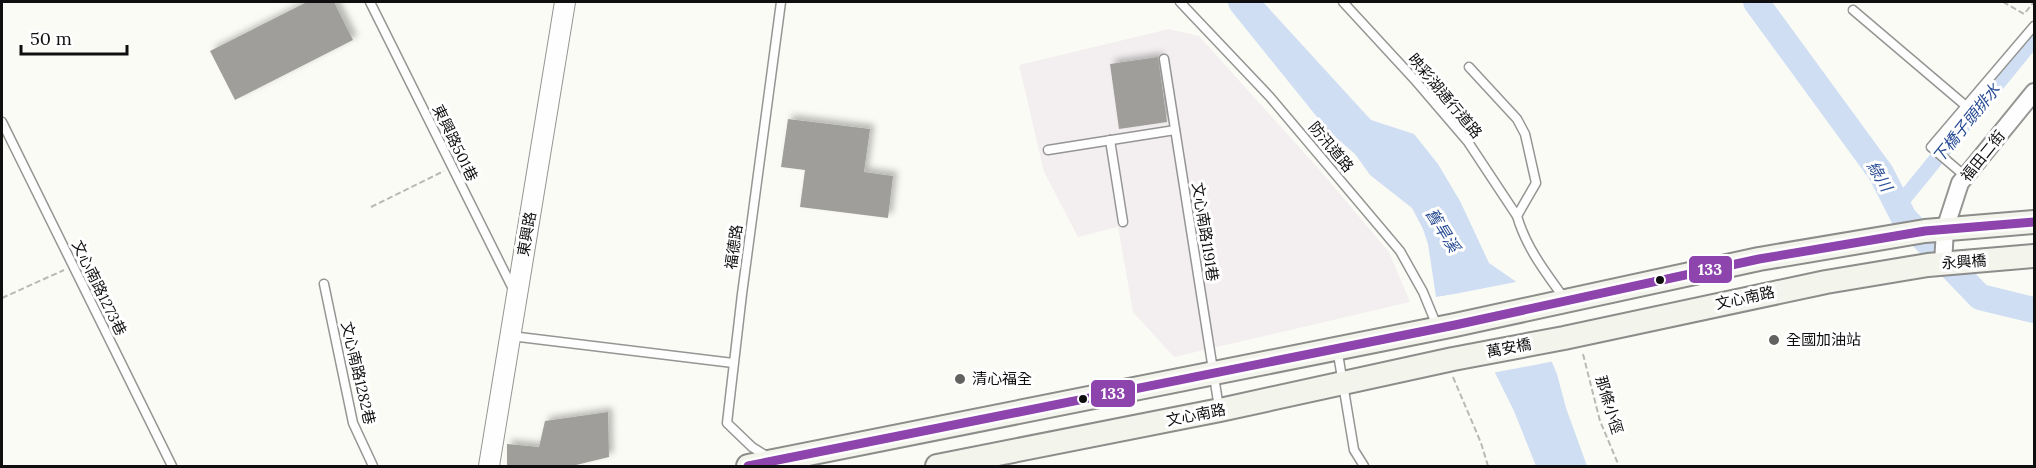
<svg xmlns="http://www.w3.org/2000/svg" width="2036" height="468" font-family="Lora,'Noto Sans TC',serif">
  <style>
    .industrial { fill: #f3eff0 }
    .water { fill: #cfdef2 }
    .pier { fill: #fbfbf6 }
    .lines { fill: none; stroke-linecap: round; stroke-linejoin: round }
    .canal { stroke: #cfdef2; stroke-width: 15 }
    .river { stroke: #cfdef2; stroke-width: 26 }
    .building { fill: #9f9e9b; filter: url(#shadow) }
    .service-casing { stroke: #959593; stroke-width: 11 }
    .minor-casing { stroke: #959593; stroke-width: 20 }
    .tertiary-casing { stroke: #959593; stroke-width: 22 }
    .secondary-casing { stroke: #8c8c8a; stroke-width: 26 }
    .path { stroke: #b9b9b8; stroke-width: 2; stroke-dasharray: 6 3; stroke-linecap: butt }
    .service { stroke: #fefefe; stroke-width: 8 }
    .minor { stroke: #fefefe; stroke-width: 16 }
    .tertiary { stroke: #fefefe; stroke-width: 20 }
    .secondary { stroke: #f3f4eb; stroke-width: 22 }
    .bus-1-casing { stroke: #fff; stroke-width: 14 }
    .bus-1 { stroke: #8e44ad; stroke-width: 9 }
    .bus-dot { fill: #0f0f0f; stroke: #fff; stroke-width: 2 }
    .poi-dot { fill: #626260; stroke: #fff; stroke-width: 2 }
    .labels { text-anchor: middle; stroke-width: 6; stroke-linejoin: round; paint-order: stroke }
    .street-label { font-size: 15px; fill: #0f0f0f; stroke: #fff }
    .poi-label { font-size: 15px; fill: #0f0f0f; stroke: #fff; text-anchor: start }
    .water-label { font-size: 16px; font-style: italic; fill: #264a93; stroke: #fff }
    .line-badge { stroke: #fff; stroke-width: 2 }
    .badge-label { font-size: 16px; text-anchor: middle; font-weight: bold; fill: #fff }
  </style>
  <defs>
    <filter id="shadow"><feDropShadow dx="4.5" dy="-4.5" stdDeviation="3" flood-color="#0004"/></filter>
  </defs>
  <rect width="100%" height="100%" fill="#fbfbf6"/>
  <polygon class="industrial" points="1169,29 1199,36 1318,168 1389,252 1410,302 1174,357 1133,312 1118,227 1078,237 1044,172 1019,65"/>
  <polygon class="water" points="1226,2 1263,2 1371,120 1414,134 1438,164 1460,201 1489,263 1518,283 1557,374 1566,408 1587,466 1536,466 1514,411 1456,294 1436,297 1428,244 1423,229 1412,208 1370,175 1353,151 1323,97 1281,60 1267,38 1239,11"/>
  <polygon class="pier" points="1521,281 1555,361 1492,373 1455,297 1435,300 1434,298"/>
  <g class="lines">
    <polyline class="canal" points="1898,206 2034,39"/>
    <g class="river">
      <polyline points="1241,2 1337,121 1362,143"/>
      <polyline points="1756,2 1881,173 1904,218 1980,297 2034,310"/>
    </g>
  </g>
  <g class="building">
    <polygon points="307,2 334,2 353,40 235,100 210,51"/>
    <polygon points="1158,57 1167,122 1119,129 1110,64"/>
    <polygon points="788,119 870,129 864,172 893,176 888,218 800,207 805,170 781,167"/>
    <polygon points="608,412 609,457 572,466 507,466 507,444 539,447 545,421"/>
  </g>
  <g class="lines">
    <g class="service-casing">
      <g id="service">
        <polyline points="370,2 513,289"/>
        <polyline points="1180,2 1270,97 1400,251 1423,292 1437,326"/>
        <polyline points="1343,2 1414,79 1468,142 1517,216"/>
        <polyline points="1853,10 1966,106"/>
        <polyline points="1164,59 1219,408"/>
        <path d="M1469 67 1517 119 1525 134 1536 183 1517 216C1526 247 1545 272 1564 298"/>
        <polyline points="2,122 172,466"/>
        <polyline points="1110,140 1123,222"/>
        <polyline points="1048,150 1175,130"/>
        <polyline points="1965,176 1931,147 2034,26"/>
        <polyline points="324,284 353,423 373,466"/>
        <polyline points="511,336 733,363"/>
        <polyline points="1337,348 1354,450 1364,466"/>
        <polyline points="768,457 752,447 727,423 742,294 781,2"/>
      </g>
    </g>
    <g class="minor-casing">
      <polyline id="minor" points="1943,264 1945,229 1960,183 2034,92"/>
    </g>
    <g class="tertiary-casing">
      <polyline id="tertiary" points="489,466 565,2"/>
    </g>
    <g class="secondary-casing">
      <g id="secondary">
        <polyline points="748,466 1455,325 1759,259 1925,231 2034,222"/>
        <polyline points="937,466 1220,410 1453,359 1564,338 1826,282 1928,265 2034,256"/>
      </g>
    </g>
    <g class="path">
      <polyline points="2003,2 2024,14 2034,2"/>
      <polyline points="371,207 444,171"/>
      <polyline points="2,298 64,270"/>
      <polyline points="1583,354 1600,421 1619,466"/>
      <polyline points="1453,377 1481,443 1488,466"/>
    </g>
    <use href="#service" class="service"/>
    <use href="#minor" class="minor"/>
    <use href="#tertiary" class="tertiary"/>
    <use href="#secondary" class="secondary"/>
    <g class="bus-1-casing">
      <polyline id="bus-1" points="748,466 1455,325 1759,259 1925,231 2034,222"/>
    </g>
    <use href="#bus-1" class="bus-1"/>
  </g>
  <g class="bus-dot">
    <circle cx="1660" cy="280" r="5"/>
    <circle cx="1083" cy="399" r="5"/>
  </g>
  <g class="poi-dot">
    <circle cx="1774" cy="340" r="6"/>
    <circle cx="960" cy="379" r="6"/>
  </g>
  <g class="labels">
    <g class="street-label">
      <text transform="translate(1445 96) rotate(50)" y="5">映彩湖通行道路</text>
      <text transform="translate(455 143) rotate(64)" y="5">東興路501巷</text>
      <text transform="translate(1331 147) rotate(50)" y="5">防汛道路</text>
      <text transform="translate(1983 156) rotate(-51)" y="5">福田二街</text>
      <text transform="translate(1205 232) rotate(81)" y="5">文心南路1191巷</text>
      <text transform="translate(527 234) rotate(-80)" y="5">東興路</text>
      <text transform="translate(734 247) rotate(-82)" y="5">福德路</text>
      <text transform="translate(1964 262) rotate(-4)" y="5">永興橋</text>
      <text transform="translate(99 288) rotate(64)" y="5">文心南路1273巷</text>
      <text transform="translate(1745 298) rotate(-12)" y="5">文心南路</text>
      <text transform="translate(1509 348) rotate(-11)" y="5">萬安橋</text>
      <text transform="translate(358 373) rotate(77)" y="5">文心南路1282巷</text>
      <text transform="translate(1609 405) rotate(73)" y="5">那條小徑</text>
      <text transform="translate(1196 415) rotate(-11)" y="5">文心南路</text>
    </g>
    <g class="poi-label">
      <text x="1786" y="345">全國加油站</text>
      <text x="972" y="384">清心福全</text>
    </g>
    <g class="water-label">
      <text transform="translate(1966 123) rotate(-51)" y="6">下橋子頭排水</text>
      <text transform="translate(1880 176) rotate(59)" y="6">綠川</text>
      <text transform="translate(1443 230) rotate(58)" y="6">舊旱溪</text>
    </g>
  </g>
  <g class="line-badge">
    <rect x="1688" y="255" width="45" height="29" rx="6" fill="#8e44ad"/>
    <rect x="1090" y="379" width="46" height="29" rx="6" fill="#8e44ad"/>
  </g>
  <g class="badge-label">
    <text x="1710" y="275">133</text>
    <text x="1113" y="399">133</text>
  </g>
  <rect width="2036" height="468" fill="none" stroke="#0f0f0f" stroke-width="6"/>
  <path d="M21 45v9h106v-9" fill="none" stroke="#0f0f0f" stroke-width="3"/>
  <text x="30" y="45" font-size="18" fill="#0f0f0f" stroke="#ffffff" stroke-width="4.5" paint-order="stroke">50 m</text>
</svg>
